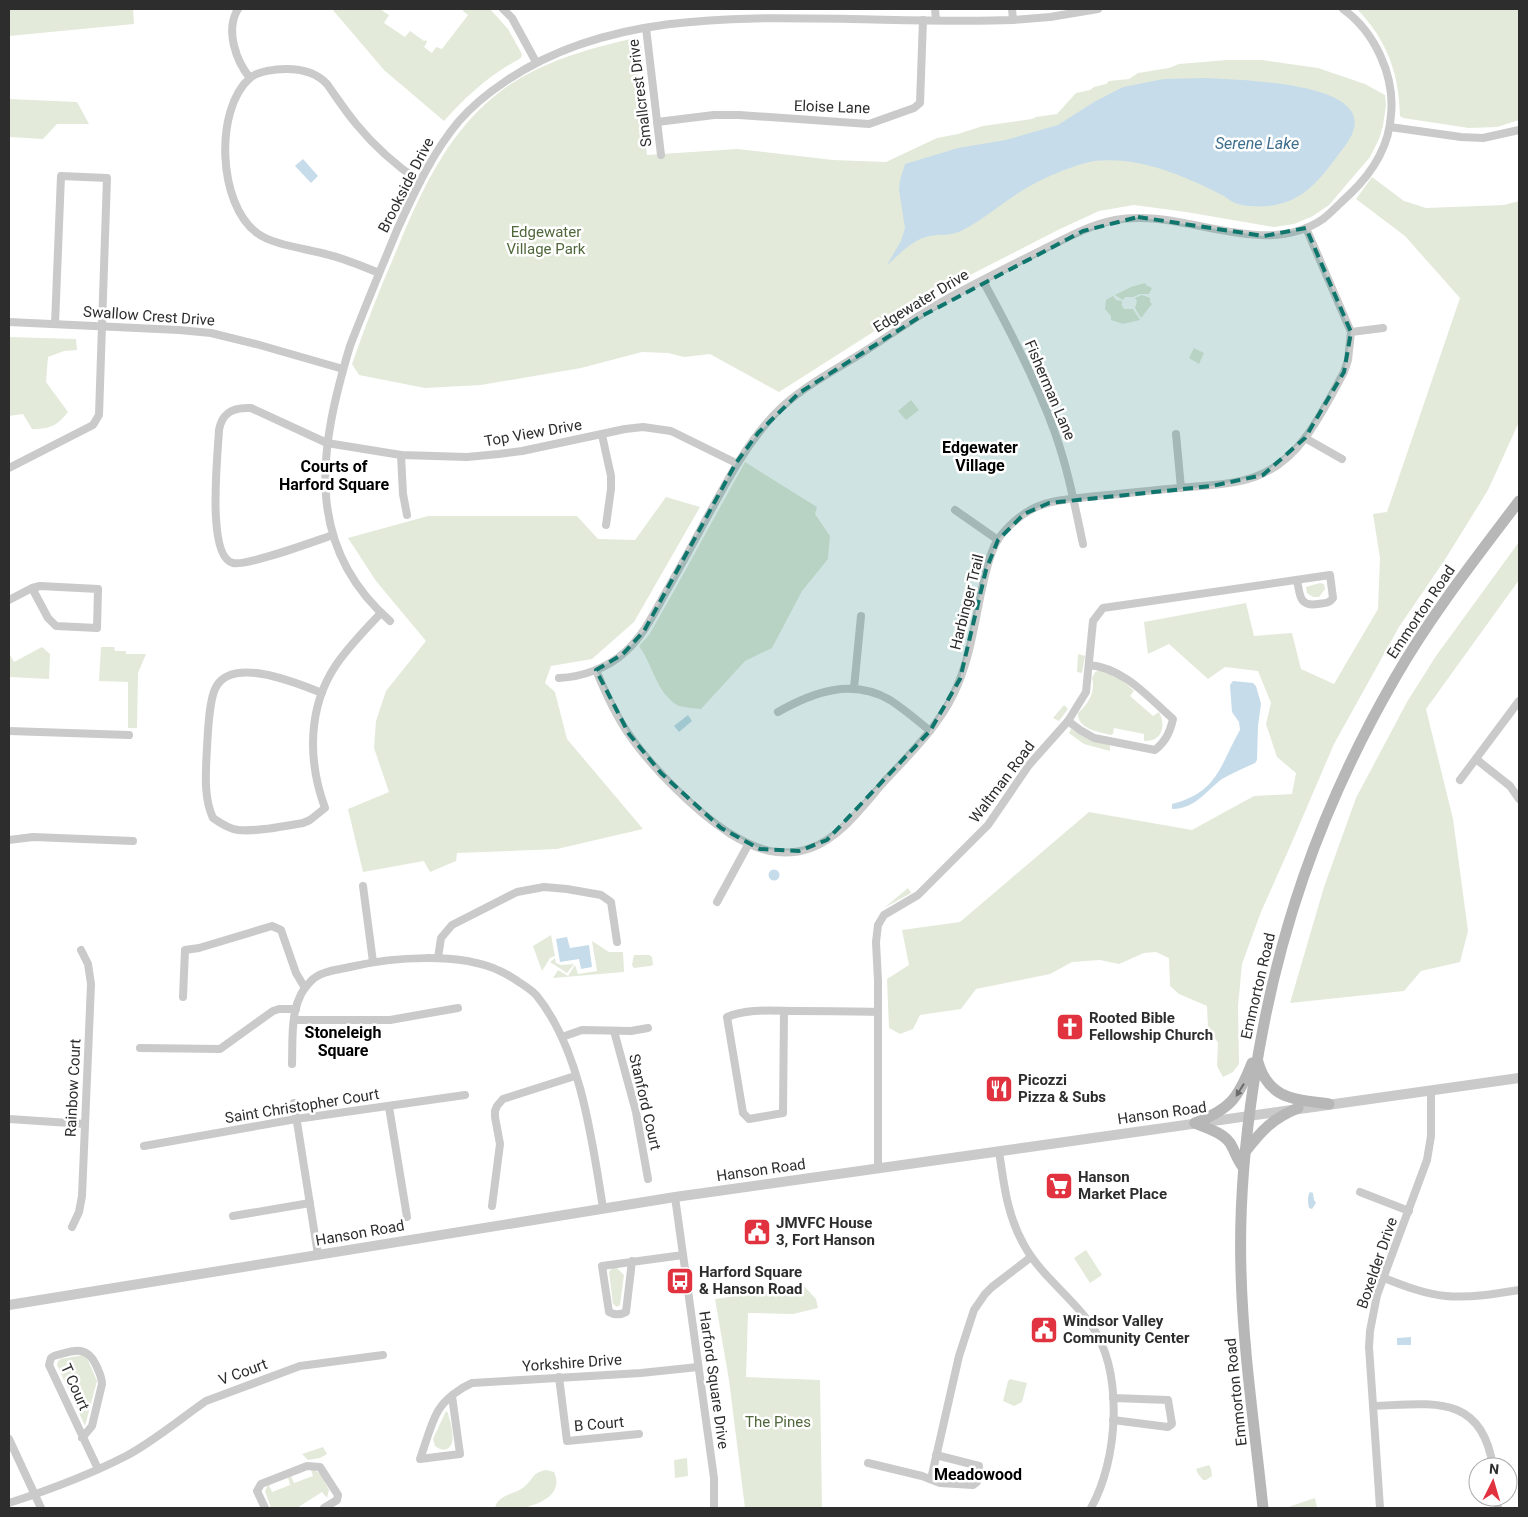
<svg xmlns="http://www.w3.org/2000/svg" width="1528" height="1517" font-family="Roboto,sans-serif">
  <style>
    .green { fill: #e3eada }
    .water { fill: #c6dcea }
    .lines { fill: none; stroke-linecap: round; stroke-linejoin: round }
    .minor { stroke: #cacaca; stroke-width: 8 }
    .tertiary { stroke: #cacaca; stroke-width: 10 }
    .secondary { stroke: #b7b7b7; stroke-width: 11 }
    .oneway { fill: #6b6b6b }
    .marked { fill: #0f766e; fill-opacity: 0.2; stroke: #0f766e; stroke-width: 4; stroke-dasharray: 10 6; stroke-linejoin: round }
    .labels { text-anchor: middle; stroke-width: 5; stroke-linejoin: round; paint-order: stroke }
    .street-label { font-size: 15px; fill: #2d2d2d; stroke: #fff }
    .park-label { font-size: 15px; fill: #50673b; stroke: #fff }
    .poi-label { font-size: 15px; font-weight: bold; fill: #2d2d2d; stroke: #fff; text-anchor: start }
    .water-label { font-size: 16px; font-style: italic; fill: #3d6e8c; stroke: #fff }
    .neighbourhood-label { font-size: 16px; font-weight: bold; fill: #000; stroke: #fff }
  </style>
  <rect width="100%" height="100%" fill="#fff"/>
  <g class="green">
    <polygon points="9,9 133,9 134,24 9,36"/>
    <path d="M332 9H380L389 15 384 23 405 37 410 31 424 41 426 40 427 42 424 47 432 53 436 47 442 49 468 15 463 11V9H490L508 29 522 54 521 58C491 74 467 95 444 121L384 70Z"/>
    <path d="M1357 9H1519V120L1497 127 1469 128 1403 118 1400 116C1399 73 1387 40 1357 9Z"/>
    <path d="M635 38 636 41 640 40 644 64 640 55H637L638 85 647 155 737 149 833 160 886 162 937 138 958 134 983 126 1032 119 1036 117 1057 114 1076 93 1090 90 1094 87 1106 84 1109 81 1129 79 1138 73 1169 68 1179 64 1227 60H1262L1318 68 1365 84 1385 95 1386 105 1383 126 1379 139 1370 157 1329 205 1313 216 1294 224 1274 227 1186 212 1134 205 1099 211 1060 229 933 294 779 392 710 354 684 357 668 353 642 352 581 368 481 385 425 388 359 375 352 364C366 324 381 286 398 247 424 184 454 120 514 82 550 59 595 47 635 38Z"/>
    <polygon points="9,99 77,102 89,124 57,124 43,139 9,137"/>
    <polygon points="1372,177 1404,201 1426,208 1504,205 1519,201 1519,422 1488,490 1446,558 1399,627 1334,744 1289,849 1261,912 1242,964 1238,1006 1239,1064 1233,1072 1223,1077 1217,1066 1218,1043 1208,1027 1207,1006 1179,994 1170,986 1169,958 1156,952 1144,953 1119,964 1100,960 1072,962 1050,974 976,989 961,1009 920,1015 913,1029 900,1034 889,1028 887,979 909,965 902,930 960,922 1089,812 1192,830 1254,796 1292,794 1296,773 1277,757 1266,724 1271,703 1258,671 1225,667 1208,679 1169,644 1148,654 1144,622 1246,603 1254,636 1292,633 1301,669 1334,684 1378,609 1380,558 1373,514 1387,512 1460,298 1405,236 1356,199"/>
    <polygon points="1145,283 1146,285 1152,288 1149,294 1140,294 1133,297 1125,297 1123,300 1115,295 1131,287"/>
    <polygon points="1142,295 1150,298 1150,302 1152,304 1141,318 1135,308 1137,301 1135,298"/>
    <polygon points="1113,296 1116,300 1122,301 1122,306 1124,309 1133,309 1140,320 1123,324 1111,320 1111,316 1105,309 1106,300"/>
    <path d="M9 337 76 339 77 350 64 351 48 357 46 382 68 412C57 426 50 429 32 429L23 414 9 416Z"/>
    <polygon points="1194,348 1204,353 1199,364 1189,358"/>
    <polygon points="911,400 919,410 906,420 898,411"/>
    <path d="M745 462 817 507 815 514 830 536 828 559 802 591 772 648 745 661 701 709C694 708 683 708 677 705 656 692 653 665 639 646L649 635 674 591Z"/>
    <polygon points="666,497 700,507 634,622 592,659 551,666 545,683 555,692 567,739 643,829 557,849 457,853 456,861 430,872 424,861 363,872 348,809 389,792 374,748 376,721 386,691 426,641 376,581 348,538 428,516 577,516 598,539 635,540"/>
    <polygon points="1519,542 1519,580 1426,709 1453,819 1468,931 1460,962 1421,971 1404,991 1290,1003 1324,887 1356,798 1407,702 1436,656"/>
    <polygon points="1320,583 1324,584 1325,589 1319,597 1313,597 1307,593 1306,587"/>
    <polygon points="42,647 50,654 49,679 9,677 9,656 10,655 14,662"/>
    <polygon points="101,647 114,647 115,651 126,651 126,654 146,654 138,673 137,728 128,728 128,682 99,681"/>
    <polygon points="1078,654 1085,656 1082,673 1077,672"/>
    <path d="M1100 670C1113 675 1124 680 1134 691L1130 696 1153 716 1159 712C1166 725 1163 742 1144 741V734L1114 728 1113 734 1111 735C1099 732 1077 729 1078 713 1088 704 1096 692 1092 678L1095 672Z"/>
    <polygon points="1064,705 1068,709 1059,721 1053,718"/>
    <polygon points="1071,729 1088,739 1110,745 1110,751 1084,744 1069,733"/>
    <polygon points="908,888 911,893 884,908"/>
    <polygon points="551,935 555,956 550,958 542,971 533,946"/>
    <polygon points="592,941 609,952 623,952 624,972 553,978 558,970 568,976 575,965 578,974 597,971"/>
    <polygon points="634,955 649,955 652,957 653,965 650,966 634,968 632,965"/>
    <polygon points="555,958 556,963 561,965 574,964 567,973 550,962"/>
    <polygon points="1086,1250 1102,1275 1090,1283 1074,1258"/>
    <polygon points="612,1268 617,1268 624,1275 620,1305 617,1307 613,1304 609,1272"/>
    <polygon points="804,1286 816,1299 818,1308 793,1314 748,1313 746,1377 820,1380 822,1508 745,1508 729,1380 715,1299"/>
    <polygon points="83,1355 87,1358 97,1381 85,1426 57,1365 58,1361 61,1359"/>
    <polygon points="1010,1379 1027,1383 1022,1402 1014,1406 1003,1401 1008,1381"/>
    <path d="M446 1411 448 1413C450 1422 458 1444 447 1449 442 1451 438 1448 435 1446L433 1439Z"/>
    <polygon points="323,1447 327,1454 320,1458 308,1460 302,1454"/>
    <polygon points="687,1458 688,1476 675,1478 674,1460"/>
    <polygon points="1209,1465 1211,1469 1212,1476 1206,1480 1203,1480 1198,1474 1196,1469"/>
    <polygon points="311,1470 315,1470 321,1475 329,1490 327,1498 322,1492 297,1508 271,1508 265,1491 268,1485 269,1485 272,1492 290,1485 288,1477 291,1476 294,1483 313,1476"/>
    <path d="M546 1470 554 1472C564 1494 541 1504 523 1508 514 1510 504 1508 495 1508 498 1494 514 1495 524 1487 534 1479 531 1473 546 1470Z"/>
    <polygon points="1315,1498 1317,1508 1285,1508"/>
  </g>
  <g class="water">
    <path d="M1206 78C1233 80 1366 81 1354 128 1352 138 1344 147 1339 154 1324 174 1308 196 1283 203 1271 207 1247 208 1235 203 1230 201 1226 197 1222 195 1199 183 1163 167 1137 163 1122 160 1100 159 1085 163 1064 169 1041 179 1023 190 1002 203 984 219 963 230 950 237 939 233 926 237 911 241 899 255 887 265L901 241 905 228 899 190 900 180 905 164 958 148 1006 140 1058 125 1094 102 1123 87 1164 79Z"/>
    <polygon points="303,159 318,176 311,183 295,166"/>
    <path d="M1233 681 1253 683 1256 686 1261 704 1258 726 1257 760 1255 763C1244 768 1232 773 1222 779 1206 791 1195 809 1172 809V804C1218 792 1219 767 1240 730L1239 722 1232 712 1230 685Z"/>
    <polygon points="688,715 692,721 679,732 674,726"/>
    <circle cx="774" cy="875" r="5.5"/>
    <polygon points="567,937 570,948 589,945 592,967 581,969 579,959 560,962 556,939"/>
    <path d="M1310 1192 1313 1193 1314 1200 1316 1203 1312 1209 1309 1208C1308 1203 1307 1196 1310 1192Z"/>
    <polygon points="1411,1337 1411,1345 1397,1345 1397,1338"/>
  </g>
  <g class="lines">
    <g class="minor">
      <path d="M238 9C225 30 236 61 250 78"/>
      <polyline points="503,9 512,18 536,62"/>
      <polyline points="935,9 936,20"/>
      <polyline points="1012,9 1013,20"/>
      <polyline points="646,28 661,155"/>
      <polyline points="657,122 714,115 739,115 869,124 914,108 920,103 923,20"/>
      <polyline points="1390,127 1461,137 1483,138 1519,130"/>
      <path d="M379 273C362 266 346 259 329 255 309 249 272 245 257 233 218 205 214 109 250 78 258 71 276 69 286 69 302 69 316 72 327 84 337 98 346 112 357 125 375 147 397 166 420 182"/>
      <path d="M983 281C1010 330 1036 380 1055 433 1068 469 1075 507 1083 544"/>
      <polyline points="9,322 179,330 211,333 256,344 343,369"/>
      <polyline points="1351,332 1383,328"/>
      <polyline points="1176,434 1181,488"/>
      <polyline points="602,435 611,476 611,489 606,525"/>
      <polyline points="1305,438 1342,459"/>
      <polyline points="401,455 403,494 407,515"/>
      <polyline points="9,468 93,425 99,415 107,178 61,176 55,324"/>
      <polyline points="955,510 998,540"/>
      <path d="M333 535C315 541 248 566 233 563 206 557 218 453 219 430 222 412 234 407 251 408L327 443 401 455 467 457 499 454 522 451 625 429 643 427 671 431 736 463"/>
      <polyline points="9,600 32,588 40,586 98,589 97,628 56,626 48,618 32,588"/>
      <path d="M390 621C302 544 320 446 350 346 365 307 381 269 397 230 414 193 432 153 459 121 473 105 488 93 506 81 606 13 735 17 850 19 905 20 959 22 1013 20L1050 17 1098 9"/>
      <path d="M596 670C605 692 615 714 628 733 651 767 695 811 729 833 755 849 780 859 811 848 841 837 863 806 883 783 909 755 938 727 954 693 969 662 974 627 981 593 985 576 988 557 997 541 1003 531 1015 520 1024 514 1044 499 1073 499 1097 496 1124 494 1152 490 1179 488 1232 483 1270 485 1305 438 1320 418 1332 394 1344 372L1348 360 1351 332 1306 228"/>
      <path d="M559 678C582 677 608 668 625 652 644 635 654 613 666 592 679 569 692 546 704 523 725 485 744 447 773 416 798 389 832 372 862 353 890 335 917 316 945 300 976 283 1010 266 1042 250 1065 239 1089 225 1115 220 1183 207 1262 261 1323 219 1332 212 1341 202 1350 194 1372 173 1389 146 1391 115 1395 76 1375 32 1343 9"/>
      <polyline points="854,688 861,616"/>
      <path d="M322 693C297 683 233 656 216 687 209 699 208 732 207 747 206 769 203 797 213 818 220 823 229 829 238 830 259 832 283 826 303 823L310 820 325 808C308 762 307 708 336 665 349 646 365 630 381 613"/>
      <path d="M778 712C813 692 852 678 890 700 904 709 917 720 930 731"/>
      <path d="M1068 721 1080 730 1094 738 1155 750C1166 741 1170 732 1173 719 1148 697 1124 668 1089 665"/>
      <polyline points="9,731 129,735"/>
      <polyline points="1476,759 1510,786 1519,799"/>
      <polyline points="1460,780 1519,701"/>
      <polyline points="9,840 33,837 133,841"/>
      <polyline points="363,886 373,962"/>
      <polyline points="717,902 748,845"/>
      <polyline points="438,958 441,938 452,925 517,892 544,887 567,889 601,895 611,902 617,942"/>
      <polyline points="183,997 185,950 199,948 272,926 281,930 296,973 305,988"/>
      <path d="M784 1011 783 1113 749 1119 743 1113 727 1017C748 1008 774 1011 796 1011 824 1011 851 1011 878 1012"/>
      <polyline points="294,1020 390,1020 458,1008"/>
      <polyline points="614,1031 636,1112 648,1179"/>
      <polyline points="562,1037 582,1030 631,1031 648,1028"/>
      <polyline points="140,1048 220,1049 273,1011 279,1009 296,1009"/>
      <path d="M292 1064C293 1037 289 1001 311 981 320 971 337 970 350 967 392 957 460 952 500 971 505 973 511 977 516 980 523 985 531 989 537 996 581 1051 592 1140 603 1208"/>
      <polyline points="294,1103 318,1255"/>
      <polyline points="389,1107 407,1217"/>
      <polyline points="9,1119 85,1124"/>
      <polyline points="144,1146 296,1119 465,1095"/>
      <path d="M999 1151C1004 1185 1007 1215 1024 1245 1041 1276 1072 1297 1092 1326 1124 1374 1118 1460 1091 1508"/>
      <path d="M878 1168V981L876 942 878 925 884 915 918 895 988 825 1029 765 1068 721 1086 692 1093 621 1103 608 1330 575 1333 598C1329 604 1324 603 1318 604 1299 607 1300 595 1297 580"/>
      <polyline points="1360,1192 1409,1211"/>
      <polyline points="675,1197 714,1478 714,1508"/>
      <polyline points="492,1206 500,1144 495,1117 495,1111 497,1106 503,1099 575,1076"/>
      <polyline points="233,1216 310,1203"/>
      <polyline points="72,1227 79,1212 82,1196 91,984 88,964 81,950"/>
      <path d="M632 1261 626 1312C621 1315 614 1315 609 1312L602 1266 683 1255"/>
      <path d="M1384 1278C1404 1286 1425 1294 1446 1296 1471 1298 1495 1294 1519 1290"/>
      <polyline points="559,1377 567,1441 639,1434"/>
      <path d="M452 1396 460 1454 420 1459C426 1443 430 1425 438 1411 445 1399 460 1388 472 1383L641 1373 698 1367"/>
      <polyline points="1113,1398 1168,1400 1172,1424 1168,1427 1113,1420"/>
      <path d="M1373 1406C1430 1404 1482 1392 1493 1467"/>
      <path d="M82 1438 92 1426 102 1384C102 1377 99 1372 96 1365 86 1344 73 1351 54 1356L51 1358 49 1365 98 1469"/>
      <polyline points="9,1439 41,1508"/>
      <polyline points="868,1463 922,1476 940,1483 973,1485 977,1482 979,1466 936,1455"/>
      <polyline points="931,1479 959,1356 974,1310 985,1294 992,1287 1031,1257"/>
      <polyline points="1497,1497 1498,1508"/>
      <path d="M9 1503C49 1490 89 1475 126 1456 154 1441 180 1419 206 1401L300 1366 383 1355"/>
      <polyline points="265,1508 257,1491 261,1484 307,1466 320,1467 338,1495 337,1500 324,1508"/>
      <polyline points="1380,1508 1369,1347 1370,1331 1377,1295 1427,1160 1431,1136 1431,1090"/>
    </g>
    <polyline class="tertiary" points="9,1305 675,1197 1519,1078"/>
    <g class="secondary">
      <path d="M1258 1062C1269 1100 1295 1099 1329 1104"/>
      <path d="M1195 1123C1230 1109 1238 1099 1252 1063"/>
      <path d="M1195 1123C1206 1128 1222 1132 1230 1143 1235 1151 1237 1160 1243 1167"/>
      <path d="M1245 1152C1262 1130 1272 1119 1298 1108"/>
      <path d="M1263 1508C1255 1430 1243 1351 1241 1272 1239 1210 1244 1149 1253 1088 1274 940 1320 808 1395 678 1431 615 1476 558 1519 501"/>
    </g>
  </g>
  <defs><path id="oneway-solid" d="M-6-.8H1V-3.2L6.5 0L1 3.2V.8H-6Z" transform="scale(1.25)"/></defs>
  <use class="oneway" href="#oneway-solid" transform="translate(1240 1090) rotate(122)"/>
  <path class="marked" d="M1138 217 1264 236 1306 228 1351 332 1344 372 1305 438 1263 475 1212 486 1049 503 1024 514 998 540 986 570 960 679 930 731 827 840 799 851 760 849 721 828 661 773 629 734 596 670 623 654 644 631 736 463 758 433 799 393 918 318 1083 231Z"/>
  <defs>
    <g id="church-square" transform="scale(1.4375)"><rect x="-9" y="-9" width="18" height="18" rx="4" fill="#e1323f" stroke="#fff"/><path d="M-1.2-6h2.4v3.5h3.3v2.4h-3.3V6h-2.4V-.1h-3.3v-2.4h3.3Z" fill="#fff"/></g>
    <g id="restaurant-square" transform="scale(1.4375)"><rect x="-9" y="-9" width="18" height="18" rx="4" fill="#e1323f" stroke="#fff"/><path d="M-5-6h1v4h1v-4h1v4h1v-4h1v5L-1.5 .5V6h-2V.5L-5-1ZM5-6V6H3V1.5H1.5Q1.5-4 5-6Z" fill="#fff"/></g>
    <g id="supermarket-square" transform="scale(1.4375)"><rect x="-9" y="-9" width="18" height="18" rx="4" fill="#e1323f" stroke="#fff"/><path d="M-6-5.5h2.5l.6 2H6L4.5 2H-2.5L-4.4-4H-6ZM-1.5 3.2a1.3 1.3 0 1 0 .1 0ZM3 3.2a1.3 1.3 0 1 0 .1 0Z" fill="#fff"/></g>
    <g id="civic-square" transform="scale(1.4375)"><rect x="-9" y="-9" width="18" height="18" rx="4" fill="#e1323f" stroke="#fff"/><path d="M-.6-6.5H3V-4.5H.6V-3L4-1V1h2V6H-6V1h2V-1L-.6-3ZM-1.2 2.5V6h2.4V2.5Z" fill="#fff"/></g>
    <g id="bus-square" transform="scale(1.4375)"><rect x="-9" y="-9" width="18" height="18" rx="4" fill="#e1323f" stroke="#fff"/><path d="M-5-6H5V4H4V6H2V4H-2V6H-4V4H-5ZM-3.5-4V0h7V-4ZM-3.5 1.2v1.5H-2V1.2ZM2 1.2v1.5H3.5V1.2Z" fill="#fff"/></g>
  </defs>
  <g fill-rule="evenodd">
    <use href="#church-square" x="1070" y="1027"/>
    <use href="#restaurant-square" x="999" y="1089"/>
    <use href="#supermarket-square" x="1059" y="1186"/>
    <use href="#civic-square" x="757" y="1232"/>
    <use href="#bus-square" x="680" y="1281"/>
    <use href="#civic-square" x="1044" y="1330"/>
  </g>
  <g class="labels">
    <g class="street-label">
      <text transform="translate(640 93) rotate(-97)" y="5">Smallcrest Drive</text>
      <text transform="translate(832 107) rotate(2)" y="5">Eloise Lane</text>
      <text transform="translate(406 185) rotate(-63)" y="5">Brookside Drive</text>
      <text transform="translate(921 301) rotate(-31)" y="5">Edgewater Drive</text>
      <text transform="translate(149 316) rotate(4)" y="5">Swallow Crest Drive</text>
      <text transform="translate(1050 390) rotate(67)" y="5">Fisherman Lane</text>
      <text transform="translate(533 433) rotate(-10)" y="5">Top View Drive</text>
      <text transform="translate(967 602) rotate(-76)" y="5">Harbinger Trail</text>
      <text transform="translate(1421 612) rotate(-56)" y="5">Emmorton Road</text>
      <text transform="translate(1002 782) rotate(-53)" y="5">Waltman Road</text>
      <text transform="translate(1258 986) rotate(-77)" y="5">Emmorton Road</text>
      <text transform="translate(73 1088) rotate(-87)" y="5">Rainbow Court</text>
      <text transform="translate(645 1102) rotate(77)" y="5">Stanford Court</text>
      <text transform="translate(302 1106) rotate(-9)" y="5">Saint Christopher Court</text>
      <text transform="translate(1162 1113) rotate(-8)" y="5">Hanson Road</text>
      <text transform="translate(761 1170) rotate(-8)" y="5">Hanson Road</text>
      <text transform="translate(360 1233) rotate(-10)" y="5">Hanson Road</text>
      <text transform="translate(1377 1263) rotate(-71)" y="5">Boxelder Drive</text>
      <text transform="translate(572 1363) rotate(-4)" y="5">Yorkshire Drive</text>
      <text transform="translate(243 1372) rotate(-20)" y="5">V Court</text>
      <text transform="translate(714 1380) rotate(82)" y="5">Harford Square Drive</text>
      <text transform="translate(75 1387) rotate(66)" y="5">T Court</text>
      <text transform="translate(1236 1392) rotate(-96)" y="5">Emmorton Road</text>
      <text transform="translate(599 1424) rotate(-5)" y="5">B Court</text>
    </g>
    <g class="park-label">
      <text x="546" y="237">Edgewater<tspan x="546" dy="17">Village Park</tspan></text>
      <text x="778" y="1427">The Pines</text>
    </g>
    <g class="poi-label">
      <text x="1089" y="1023">Rooted Bible<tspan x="1089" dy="17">Fellowship Church</tspan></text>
      <text x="1018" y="1085">Picozzi<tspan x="1018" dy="17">Pizza &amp; Subs</tspan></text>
      <text x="1078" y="1182">Hanson<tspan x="1078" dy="17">Market Place</tspan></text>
      <text x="776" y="1228">JMVFC House<tspan x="776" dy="17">3, Fort Hanson</tspan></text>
      <text x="699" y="1277">Harford Square<tspan x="699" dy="17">&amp; Hanson Road</tspan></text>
      <text x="1063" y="1326">Windsor Valley<tspan x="1063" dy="17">Community Center</tspan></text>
    </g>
    <g class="water-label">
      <text x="1257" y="149">Serene Lake</text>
    </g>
    <g class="neighbourhood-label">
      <text x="980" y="453">Edgewater<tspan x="980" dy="18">Village</tspan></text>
      <text x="334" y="472">Courts of<tspan x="334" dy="18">Harford Square</tspan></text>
      <text x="343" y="1038">Stoneleigh<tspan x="343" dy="18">Square</tspan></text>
      <text x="978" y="1480">Meadowood</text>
    </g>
  </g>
  <rect width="1528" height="1517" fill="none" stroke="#2d2d2d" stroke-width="20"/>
  <g transform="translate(1493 1482) rotate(5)"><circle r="24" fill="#ffffff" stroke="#ababab"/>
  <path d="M0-4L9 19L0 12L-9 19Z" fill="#e1323f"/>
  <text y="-8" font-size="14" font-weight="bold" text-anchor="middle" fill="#2d2d2d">N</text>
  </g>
</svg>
